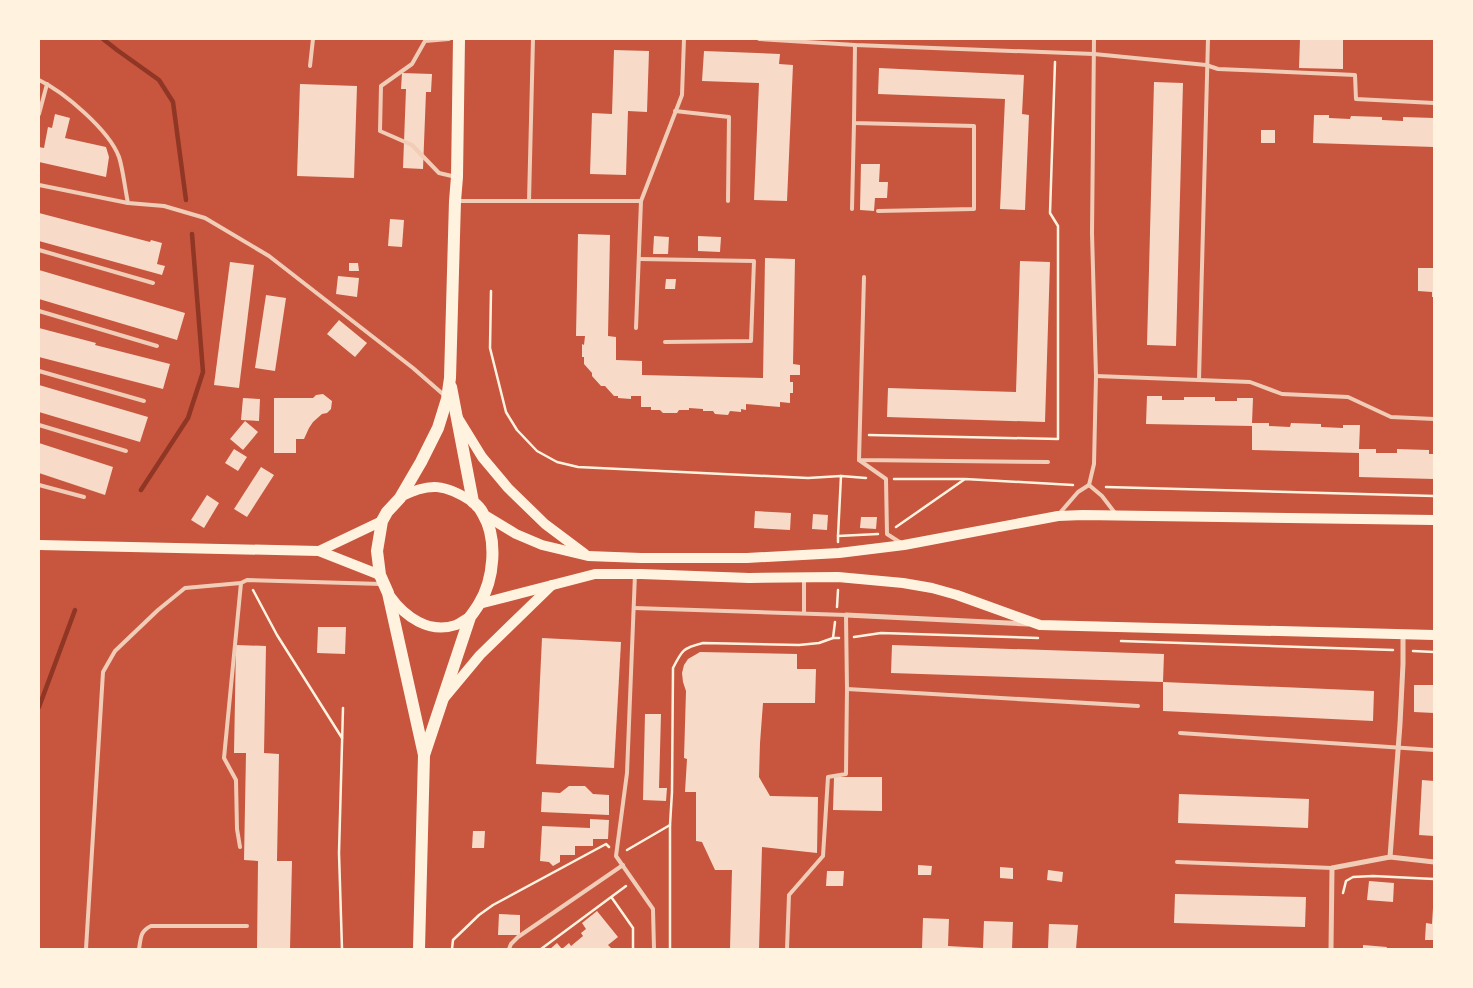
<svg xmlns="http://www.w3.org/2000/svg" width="1473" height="988" font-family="'Noto Sans',sans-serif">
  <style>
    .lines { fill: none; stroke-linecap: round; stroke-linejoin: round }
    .stream { stroke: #8f3625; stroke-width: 4.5 }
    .building { fill: #f7dbc8 }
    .path { stroke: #fff3e0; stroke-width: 2.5 }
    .service { stroke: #f1ccb7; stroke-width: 4 }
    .minor { stroke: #f1ccb7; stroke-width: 5 }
    .secondary { stroke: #fff3e0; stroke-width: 10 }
    .primary { stroke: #fff3e0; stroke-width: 12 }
  </style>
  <rect width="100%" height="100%" fill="#c8553d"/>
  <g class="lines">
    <g class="stream">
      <polyline points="103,39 117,50 159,80 173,102 186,200"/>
      <polyline points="141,490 188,418 203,372 192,234"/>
      <polyline points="39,707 75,610"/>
    </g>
  </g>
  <g class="building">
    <polygon points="1300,39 1343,39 1343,69 1299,68"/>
    <polygon points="614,50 649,51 647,112 628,111 626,175 590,174 592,113 612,114"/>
    <polygon points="704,51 780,54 779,64 793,65 787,201 754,200 759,83 702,81"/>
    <polygon points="879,68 1024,75 1022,114 1029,115 1025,210 1000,209 1005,99 878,94"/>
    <polygon points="402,73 432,74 431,92 426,92 423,169 403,168 406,89 401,89"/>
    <polygon points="1154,82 1183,83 1176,346 1147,345"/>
    <polygon points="300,84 357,86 354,178 297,176"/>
    <polygon points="55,114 70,118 65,138 106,147 109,157 106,177 39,162 39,147 44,148 48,127 52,128"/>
    <polygon points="1314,115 1329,115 1329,118 1350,119 1351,116 1382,117 1382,120 1403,121 1403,117 1434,118 1434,147 1313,143"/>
    <rect x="1261" y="130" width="14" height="13"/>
    <polygon points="861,164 880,164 879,182 888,182 887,198 875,198 874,211 860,210"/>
    <polygon points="39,213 150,242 151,240 162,243 157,264 165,266 162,275 39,241"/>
    <polygon points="390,219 404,220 402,247 388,246"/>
    <polygon points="578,234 610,235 608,336 616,337 616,360 642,361 642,375 763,378 765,258 795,259 793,364 800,365 800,375 790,375 790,382 793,382 793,393 790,393 790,403 780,402 780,407 746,404 746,410 741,409 741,412 730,411 728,415 715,414 713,411 703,411 703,409 689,408 689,410 679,410 677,413 663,413 660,410 651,410 651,407 641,407 641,396 631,396 631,399 618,398 618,396 614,396 605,386 601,386 592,376 592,373 584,364 584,357 582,357 582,344 584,345 585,336 576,336"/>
    <polygon points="654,236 669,237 668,254 653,254"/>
    <polygon points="698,236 721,237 720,252 698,251"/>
    <polygon points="1020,261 1050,262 1045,422 887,417 888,388 1016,392"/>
    <polygon points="230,262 254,265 239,388 214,385"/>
    <polygon points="349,263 358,263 359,271 349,271"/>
    <polygon points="1418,268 1434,268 1434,297 1432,297 1432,292 1418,291"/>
    <polygon points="39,270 185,313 177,340 39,299"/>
    <polygon points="338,276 359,278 357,297 336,294"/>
    <polygon points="666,279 676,279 675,289 665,289"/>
    <polygon points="266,295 286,298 275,371 255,368"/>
    <polygon points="339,320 367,343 355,357 327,334"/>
    <polygon points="39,328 96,343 95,345 170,364 163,389 39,357"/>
    <polygon points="39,385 148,417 140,442 39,412"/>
    <polygon points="323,394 332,401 331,409 327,413 322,414 313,422 309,428 304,439 296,439 296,453 274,453 274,398 313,398 316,395"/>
    <polygon points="1147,396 1162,396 1162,400 1184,400 1184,397 1215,397 1215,401 1237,401 1237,398 1253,398 1252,423 1269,423 1269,426 1290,427 1291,423 1321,424 1321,427 1343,428 1343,425 1360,425 1359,449 1376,449 1376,453 1397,453 1397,449 1429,450 1429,454 1434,454 1434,479 1359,477 1359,453 1252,450 1252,426 1146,424"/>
    <polygon points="243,398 260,399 259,421 241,420"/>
    <polygon points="245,421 258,432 243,450 230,439"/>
    <polygon points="39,443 113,467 105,495 39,473"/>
    <polygon points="234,449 247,457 238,471 225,463"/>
    <polygon points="261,467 274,475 247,517 234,509"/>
    <polygon points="207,495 219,503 204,528 191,520"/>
    <polygon points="755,511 791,513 790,530 754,528"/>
    <polygon points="813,514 828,515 827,530 812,529"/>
    <polygon points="861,517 877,517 876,529 860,528"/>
    <polygon points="318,627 346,627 345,654 317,653"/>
    <polygon points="542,638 621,642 614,768 536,764"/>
    <polygon points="236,645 266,646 264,753 279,754 277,861 292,861 290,949 257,949 258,861 244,860 246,753 234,753"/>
    <polygon points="892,645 1164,654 1163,682 1374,691 1373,721 1163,711 1163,682 891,673"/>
    <polygon points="700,652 797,654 797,669 816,669 815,703 763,703 760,743 759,777 770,796 818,797 817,853 762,847 759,949 730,949 732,870 715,870 702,842 696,841 696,792 685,792 687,759 684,758 686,691 683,682 682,673 684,665 688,659"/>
    <polygon points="1414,685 1434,685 1434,713 1414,712"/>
    <polygon points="645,714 661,714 659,788 667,788 666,801 643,800"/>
    <polygon points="834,777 882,777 882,811 833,810"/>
    <polygon points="1422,780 1434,781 1434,836 1419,835"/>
    <polygon points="569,786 585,786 593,794 609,795 609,815 541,812 542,792 560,793"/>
    <polygon points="1179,794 1309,799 1308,828 1178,823"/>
    <polygon points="590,819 609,820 608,839 593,839 593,846 575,846 575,855 560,855 560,862 553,866 549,862 540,861 542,826 590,828"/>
    <polygon points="473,831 485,831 484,848 472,848"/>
    <polygon points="918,865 932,866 931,875 918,875"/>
    <polygon points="1000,867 1013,868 1013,879 1000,878"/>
    <polygon points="1048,870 1063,872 1062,882 1047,880"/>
    <polygon points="827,871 844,871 843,886 826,886"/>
    <polygon points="1369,881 1394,883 1393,902 1367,900"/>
    <polygon points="1175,894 1306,897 1305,927 1174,923"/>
    <polygon points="1433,908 1434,908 1434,940 1425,940 1426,923 1432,924"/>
    <polygon points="597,911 618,937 608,945 612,949 550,949 557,943 562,949 569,943 571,946 583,936 581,933 586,929 582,923"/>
    <polygon points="499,914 520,915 520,935 498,935"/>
    <polygon points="923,918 949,919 948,946 983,948 984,921 1013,922 1012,949 922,949"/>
    <polygon points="1049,924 1078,925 1076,949 1048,949"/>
    <polygon points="1363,945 1387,947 1386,949 1363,949"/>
  </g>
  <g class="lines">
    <g class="path">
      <polyline points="491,291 490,348 506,412 517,430 537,451 557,462 578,467 808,478 841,476 866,478"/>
      <polyline points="869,435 1058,439 1058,226 1050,213 1055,62"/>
      <polyline points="894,479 964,479"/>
      <polyline points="1106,487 1434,496"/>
      <polyline points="896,527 965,479 1073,485"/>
      <polyline points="838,536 841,476"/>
      <polyline points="838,542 838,536 878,534"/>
      <polyline points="253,590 277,635 342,738"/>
      <polyline points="837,607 838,590"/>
      <polyline points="854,637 881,633 1038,638"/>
      <polyline points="833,638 835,622"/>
      <polyline points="1121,641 1393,650"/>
      <polyline points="1413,651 1434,652"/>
      <polyline points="627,850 670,825"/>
      <polyline points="1343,893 1346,881 1353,877 1373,876 1434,879"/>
      <polyline points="612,898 633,928 633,949"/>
      <polyline points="342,949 339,853 343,708"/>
      <polyline points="452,949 453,940 479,915 493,905 606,844 609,847"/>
      <polyline points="541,949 626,886"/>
      <path d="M670 949V825L672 792 673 668C682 650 683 648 703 643L799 645 819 643 833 638H839"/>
    </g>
    <g class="service">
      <polyline points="449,39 425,41 412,64 381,86 380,131 412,145 439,173 456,177"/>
      <polyline points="759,39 855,45 1094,54 1206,65 1218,69 1355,75 1356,99 1434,103"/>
      <polyline points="855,45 854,123 974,126 974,209 878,211"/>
      <polyline points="310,66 313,39"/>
      <path d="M39 80C64 92 109 130 119 157 123 169 125 189 128 203L164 206 205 218 269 256 413 368 444 395"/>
      <polyline points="675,111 729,117 728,201"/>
      <polyline points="39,114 47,84"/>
      <polyline points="39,185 128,203"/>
      <polyline points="457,201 641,201 636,328"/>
      <polyline points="529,201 533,39"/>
      <polyline points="641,201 682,95 684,39"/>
      <polyline points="852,209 854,123"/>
      <polyline points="39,250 153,283"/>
      <polyline points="639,259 754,261 751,341 665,342"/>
      <polyline points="864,277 859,460 1048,462"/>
      <polyline points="39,311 157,346"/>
      <polyline points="39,371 144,401"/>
      <polyline points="1096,376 1250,382 1282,394 1348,397 1391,417 1434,419"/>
      <polyline points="1199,380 1208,39"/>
      <polyline points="39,425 126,451"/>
      <polyline points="859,460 886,479 887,534 901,543"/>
      <polyline points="39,485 84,497"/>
      <polyline points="1089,485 1102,496 1115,513"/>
      <polyline points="1059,514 1078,492 1089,485 1094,464 1096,376 1092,233 1094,39"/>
      <polyline points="635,574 627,773 616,856 653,909 654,949"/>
      <polyline points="804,579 804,613"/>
      <polyline points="634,608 846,615 847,689 846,774 828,777 823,856 789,895 787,949"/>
      <polyline points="847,689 1138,706"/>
      <polyline points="1180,733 1434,750"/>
      <polyline points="240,847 237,829 236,780 224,758 241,583 247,580 381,584"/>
      <polyline points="1177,862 1332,868"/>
      <polyline points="86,949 103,672 115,651 158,610 185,588 241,583"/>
      <path d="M139 949C141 938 140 931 151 926H247"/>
      <polyline points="509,949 511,944 518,937 623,865"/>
    </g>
    <g class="minor">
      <polyline points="846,615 1028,624"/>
      <polyline points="1390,857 1434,862"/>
      <polyline points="1331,949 1332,868 1390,857 1400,724 1403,664 1403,634"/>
    </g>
    <g class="secondary">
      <polyline points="458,418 482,457 508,488 545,524 585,554"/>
      <path d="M400 497C430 482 445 484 473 502"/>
      <polyline points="483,514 516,534 542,545 588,556 641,558 747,558 839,553 904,545 1058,516 1083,515 1434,520"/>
      <polyline points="39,545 319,551 380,575"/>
      <polyline points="319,551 382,521"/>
      <path d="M390 596C405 617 429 634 456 625 461 623 465 619 470 617"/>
      <polyline points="479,604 595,574 641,574 749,578 838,577 903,583 932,588 957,595 1040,625 1434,635"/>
      <polyline points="445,697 480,655 552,585"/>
    </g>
    <g class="primary">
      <path d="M424 755 470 617C473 613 476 609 479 604 494 580 498 539 483 514 481 509 477 505 473 502L451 387"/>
      <polyline points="419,949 424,755 388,593 380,575 377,551 382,521 387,512 400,498 421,462 438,428 447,399 450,378 455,201 457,177 459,39"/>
    </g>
  </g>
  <rect width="1473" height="988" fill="none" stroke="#fff3e0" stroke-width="80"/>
</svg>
